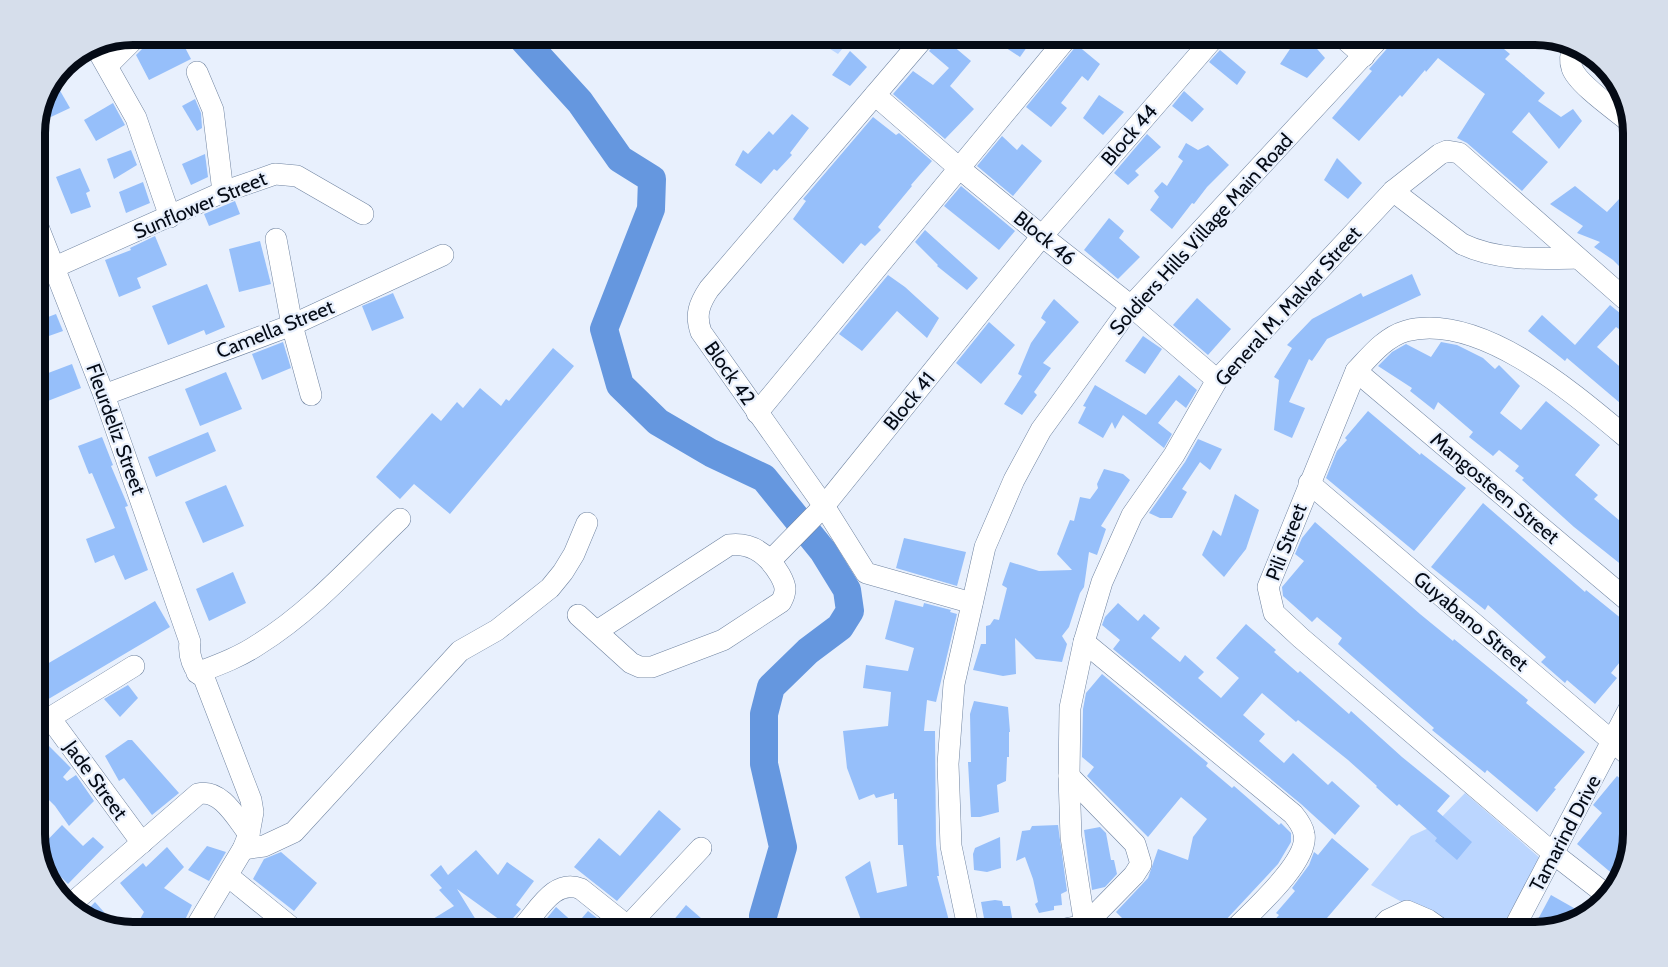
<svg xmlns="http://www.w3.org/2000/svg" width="1668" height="967" font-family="Cabin,sans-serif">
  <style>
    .green { fill: #bbd6ff }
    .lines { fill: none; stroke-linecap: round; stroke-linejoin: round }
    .river { stroke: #6597df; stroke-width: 28 }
    .building { fill: #96bffa }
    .minor-casing { stroke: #7084a1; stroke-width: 22 }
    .minor { stroke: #fff; stroke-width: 21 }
    .labels { text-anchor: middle; stroke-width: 4.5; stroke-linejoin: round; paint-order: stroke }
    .street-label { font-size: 20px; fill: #050b16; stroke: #e8f0fd }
    .rim { fill: none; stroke: #050b16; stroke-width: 8 }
  </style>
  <rect width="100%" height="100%" fill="#e8f0fd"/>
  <g class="green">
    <polygon points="832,35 832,34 854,35 838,54 827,47"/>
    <polygon points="1465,793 1540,858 1499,932 1456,932 1371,885 1411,836 1433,826"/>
  </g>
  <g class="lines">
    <polyline class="river" points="518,34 580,102 620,159 652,179 651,209 604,329 620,385 658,422 711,453 764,478 823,551 847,590 850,611 840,627 808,651 771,687 764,714 764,764 783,847 763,916 764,932"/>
  </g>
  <g class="building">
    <polygon points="178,34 191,59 149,80 136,55 148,43 152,34"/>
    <polygon points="939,34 971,61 950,86 974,109 945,139 893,94 913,71 933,85 949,68 929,51 937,42"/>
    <polygon points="985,34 1026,34 1032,40 1020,57"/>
    <polygon points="1300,34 1304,34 1325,58 1307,78 1280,64"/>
    <polygon points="1396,34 1486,34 1510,54 1505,59 1545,93 1538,101 1561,117 1573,109 1582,121 1559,149 1529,112 1512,132 1548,162 1522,191 1467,143 1457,138 1485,94 1438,58 1426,72 1425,70 1402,97 1400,95 1359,141 1332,118 1372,71 1369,69 1392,43"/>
    <polygon points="1077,45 1100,64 1088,81 1082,76 1061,103 1067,108 1051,127 1026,107"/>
    <polygon points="1220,50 1246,72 1237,85 1209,62"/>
    <polygon points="850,51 867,67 850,86 832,75"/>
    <polygon points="55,82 70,108 36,124 47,99"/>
    <polygon points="1184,91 1204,109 1192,122 1172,106"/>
    <polygon points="1099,95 1124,112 1103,135 1083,118"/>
    <polygon points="195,99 201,113 202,128 197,131 182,106"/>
    <polygon points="113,103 125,125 96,141 84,120"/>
    <polygon points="792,114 809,128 790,153 792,155 777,171 774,169 761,184 735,165 743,150 748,154 769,131 773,135"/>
    <polygon points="873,117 896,135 899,133 932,161 911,185 912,186 878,227 881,230 865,246 861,243 843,264 793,219 806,201 803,199"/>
    <polygon points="1147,134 1161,147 1135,171 1139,175 1128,185 1114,173"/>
    <polygon points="1002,136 1017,150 1022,144 1042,161 1013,196 977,166"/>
    <polygon points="1186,143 1198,150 1208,145 1229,165 1207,187 1194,204 1192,203 1172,229 1150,210 1159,197 1154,191 1162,182 1167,186 1183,161 1178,157"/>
    <polygon points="131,150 137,165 114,179 107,159"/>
    <polygon points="205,154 208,177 191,185 182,164"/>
    <polygon points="1337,158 1362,183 1348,199 1324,180"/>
    <polygon points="80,168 90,191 86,193 91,207 71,214 56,177"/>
    <polygon points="143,182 150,203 126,213 119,192"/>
    <polygon points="1633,184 1633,280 1613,260 1594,247 1600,242 1577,233 1583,226 1550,204 1575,186 1607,212"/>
    <polygon points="961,186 1015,231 999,250 944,206"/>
    <polygon points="235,201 240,214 209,226 204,214"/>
    <polygon points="1109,218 1124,231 1119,238 1140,257 1118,279 1084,250"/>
    <polygon points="925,230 978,278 967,290 937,266 938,265 915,242"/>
    <polygon points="155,236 167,265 137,278 141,288 119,297 105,260 131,250 130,248"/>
    <polygon points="260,241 271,284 239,292 229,249"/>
    <polygon points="1412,274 1421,295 1327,339 1312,361 1309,359 1289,402 1305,408 1292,438 1274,430 1279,380 1274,377 1292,348 1287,345 1312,319 1361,293 1363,297"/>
    <polygon points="888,275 905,287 939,318 927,338 897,311 862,351 839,334"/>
    <polygon points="207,284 225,327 206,335 204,330 168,345 152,306"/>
    <polygon points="393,293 404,318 372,331 362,306"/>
    <polygon points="1197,298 1231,329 1208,355 1173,325"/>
    <polygon points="1054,299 1079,322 1043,363 1051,368 1034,392 1037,395 1022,415 1004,404 1022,376 1018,374 1031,343 1046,322 1041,318 1044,312"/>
    <polygon points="1610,305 1631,322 1622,331 1616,327 1597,347 1633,378 1633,414 1567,358 1565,361 1528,331 1542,315 1575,345"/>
    <polygon points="56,314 63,331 46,337 40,320"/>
    <polygon points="989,322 1015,345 981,384 956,363"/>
    <polygon points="1143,336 1162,349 1145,374 1125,361"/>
    <polygon points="283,342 291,368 262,380 252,354"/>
    <polygon points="1441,342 1457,345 1483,358 1495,369 1499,365 1520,386 1500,413 1521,430 1546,401 1600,445 1575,475 1598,495 1594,499 1626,526 1633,518 1633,574 1574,527 1522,480 1524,478 1515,471 1519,466 1499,450 1493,456 1469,437 1473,432 1438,402 1434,410 1410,391 1412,388 1378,366 1392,352 1406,344 1431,357"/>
    <polygon points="553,348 574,366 450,514 414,484 400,499 376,477 432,413 441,421 457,402 463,408 480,388 501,406 506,399 509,401"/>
    <polygon points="72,364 81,388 35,406 35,378"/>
    <polygon points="226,372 242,409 200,426 185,389"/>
    <polygon points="1179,375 1197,390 1186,408 1176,400 1158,423 1172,434 1164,448 1123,415 1115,429 1112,422 1103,438 1078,423 1086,407 1083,406 1095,385 1146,415"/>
    <polygon points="1368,411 1420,455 1421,453 1466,488 1414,551 1326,478 1337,451 1347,440 1345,438"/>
    <polygon points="208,432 216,451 156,477 148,457"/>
    <polygon points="102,437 113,465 111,466 128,506 125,507 148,570 125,580 114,555 95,563 86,539 115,528 92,473 89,474 78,446"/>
    <polygon points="1198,439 1222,449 1210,470 1200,462 1182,489 1187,492 1172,518 1160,518 1149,513 1185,462"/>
    <polygon points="1104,469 1123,474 1130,480 1101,526 1106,529 1097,555 1089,552 1084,587 1080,593 1069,627 1062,636 1067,644 1062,662 1036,659 1015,638 1016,674 1003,676 973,670 981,644 986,644 986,626 990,625 994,619 999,620 1007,588 1002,585 1010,562 1039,571 1072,570 1057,554 1070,520 1074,521 1080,497 1090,499 1098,488 1097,484"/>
    <polygon points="226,485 244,526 203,543 185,502"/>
    <polygon points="1235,494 1259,510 1246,549 1224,577 1202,555 1213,530 1221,536"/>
    <polygon points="1483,503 1585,592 1586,590 1633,628 1633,646 1611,673 1617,678 1595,704 1567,680 1565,683 1541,662 1546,657 1488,605 1485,610 1431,567"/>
    <polygon points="1315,522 1420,614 1453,641 1454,639 1528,700 1526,703 1585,752 1554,788 1556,789 1537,812 1487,770 1485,773 1432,730 1434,728 1338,644 1342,638 1317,617 1312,622 1283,596 1282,587 1304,561 1295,554 1302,538"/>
    <polygon points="904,538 966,552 957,586 896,568"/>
    <polygon points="233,572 246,603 209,621 196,589"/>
    <polygon points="895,600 923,607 924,603 951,610 950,612 957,614 936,702 927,700 924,731 935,731 936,844 939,876 937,876 952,932 914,932 913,930 902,932 831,932 861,920 845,877 870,861 877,893 907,886 903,845 898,845 897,799 894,799 894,793 876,798 874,794 859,800 847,768 843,731 888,726 891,692 863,688 866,665 908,671 914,648 885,639"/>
    <polygon points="155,601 170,627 35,707 35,671"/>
    <polygon points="1118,603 1138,621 1144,614 1160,628 1151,638 1180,662 1185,655 1204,672 1198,678 1221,698 1239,678 1216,658 1246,624 1276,650 1274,652 1298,673 1300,671 1349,714 1351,711 1402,757 1450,796 1437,811 1472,842 1457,860 1435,841 1437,838 1399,804 1397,806 1376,787 1377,786 1348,760 1298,720 1296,722 1262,693 1243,715 1265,734 1259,741 1284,763 1293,753 1328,785 1332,781 1360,806 1335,835 1301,804 1113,649 1120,640 1102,625 1105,617"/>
    <polygon points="1102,674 1208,763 1206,766 1232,788 1234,786 1279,825 1281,823 1291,833 1291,842 1278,864 1223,923 1219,932 1109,932 1122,918 1116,912 1148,878 1158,849 1188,860 1193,837 1207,819 1181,797 1148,837 1087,776 1094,767 1082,757 1083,709 1086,693"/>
    <polygon points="128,685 138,698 120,717 104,699"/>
    <polygon points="974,701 1008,707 1010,732 1009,732 1009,757 1007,757 1006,781 997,785 999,812 980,817 971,817 968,762 971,762 970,714"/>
    <polygon points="41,738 71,768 63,777 67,781 76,775 94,801 69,826 55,806 35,786 35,740"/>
    <polygon points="128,740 132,740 179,793 152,815 124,778 119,781 105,756"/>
    <polygon points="1617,776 1633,789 1634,835 1621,881 1577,844 1602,813 1593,805"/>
    <polygon points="659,810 681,829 617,901 574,867 599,838 620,856"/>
    <polygon points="62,825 83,846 93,837 104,847 68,884 40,856 38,850"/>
    <polygon points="1058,825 1067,891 1061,894 1062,905 1054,906 1054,910 1039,913 1035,904 1038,902 1033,879 1025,857 1016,861 1022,831 1030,830 1032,826"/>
    <polygon points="1100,827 1106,833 1111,860 1114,860 1117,874 1105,887 1092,890 1084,830"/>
    <polygon points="1000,837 1001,868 987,872 974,870 973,854 975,848"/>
    <polygon points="1332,838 1369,869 1315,932 1264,932 1279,915 1276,913 1295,891 1292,888 1309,865 1314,852 1318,855"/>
    <polygon points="207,846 226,852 209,881 188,870"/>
    <polygon points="167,847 184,867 164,888 192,905 179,933 133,932 144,912 120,883 143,863 146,867"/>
    <polygon points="476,850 498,875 507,862 534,881 516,905 521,909 507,925 457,889 484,933 410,933 454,906 439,890 442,888 430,875 441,865 448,875"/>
    <polygon points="281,852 317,883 294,911 253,879 264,859"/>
    <polygon points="1551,895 1588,916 1585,919 1547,929 1536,923"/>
    <polygon points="995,900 1002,901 1003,906 1010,906 1013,923 986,929 981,902"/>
    <polygon points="95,902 119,929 84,920 81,917"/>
    <polygon points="686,905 718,933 663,933"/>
    <polygon points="556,907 576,925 588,911 607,926 601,933 535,933"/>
  </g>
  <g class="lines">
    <g class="minor-casing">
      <g id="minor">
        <path d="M927 34 709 289C699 304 695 315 701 332L824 506 866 573 972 603"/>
        <polyline points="1339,34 1364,56"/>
        <path d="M1574 45C1571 52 1569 60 1572 68 1577 84 1618 112 1632 124"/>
        <polyline points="97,49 136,118 170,217"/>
        <polyline points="108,65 139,34"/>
        <polyline points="197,72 213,110 223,192"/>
        <polyline points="875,95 959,168 1042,236 1131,306 1217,380"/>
        <path d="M1393 191 1462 244C1497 261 1539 259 1577 258"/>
        <path d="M35 219 104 395 190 642C188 655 193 670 204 678L251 800 253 812 249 834 243 849 193 932"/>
        <polyline points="276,239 292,325 311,395"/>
        <polyline points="35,276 223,192 275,174 297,176 363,214"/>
        <polyline points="1356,371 1633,605"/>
        <polyline points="104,395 292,325 443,255"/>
        <polyline points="757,413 1070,34"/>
        <polyline points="1309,483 1633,759"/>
        <polyline points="771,560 824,506 1042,236 1217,34"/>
        <path d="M578 615 631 663 640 667H652L723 640 781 602C787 591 786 586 780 575 769 556 753 542 729 545L597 631"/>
        <path d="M1084 642 1293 814C1298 820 1303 827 1304 834 1310 861 1250 913 1232 932"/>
        <path d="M197 673C218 665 240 657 259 644 312 611 355 562 400 519"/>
        <polyline points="50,718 142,843"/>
        <polyline points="35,727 134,666"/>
        <polyline points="243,849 264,846 294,832 460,651 497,630 550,588 563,572 574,554 587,523"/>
        <polyline points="228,876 297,932"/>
        <path d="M1608 896 1554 854 1301 638 1274 613 1268 587 1356 371C1370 356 1385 337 1406 331 1482 311 1579 398 1633 443"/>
        <path d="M70 905 198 794C221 788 237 819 249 834"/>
        <polyline points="628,926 701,848"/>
        <path d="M518 932C536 916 552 877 581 889L635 932"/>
        <polyline points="969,932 951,846 948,764 954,684 985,547 1014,480 1041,430 1131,306 1383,34"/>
        <polyline points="1050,932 1085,925 1134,875 1141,864 1135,844 1069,776"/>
        <polyline points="1086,932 1071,837 1069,776 1070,708 1084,642 1102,582 1132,515 1174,455 1217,380 1393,191 1440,154 1447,151 1459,153 1633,306"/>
        <polyline points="1377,932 1388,920 1407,911 1428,920 1445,932"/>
        <polyline points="1512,932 1633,701"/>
      </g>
    </g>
    <use href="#minor" class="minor"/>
  </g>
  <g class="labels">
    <g class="street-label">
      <text transform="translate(1129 135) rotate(-49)" y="7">Block 44</text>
      <text transform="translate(200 205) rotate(-23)" y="7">Sunflower Street</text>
      <text transform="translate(1201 234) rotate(-48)" y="7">Soldiers Hills Village Main Road</text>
      <text transform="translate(1045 238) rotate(39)" y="7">Block 46</text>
      <text transform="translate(1288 306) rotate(-48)" y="7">General M. Malvar Street</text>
      <text transform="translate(275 329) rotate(-22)" y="7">Camella Street</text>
      <text transform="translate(730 373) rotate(55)" y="7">Block 42</text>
      <text transform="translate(909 401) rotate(-51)" y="7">Block 41</text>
      <text transform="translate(116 429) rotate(70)" y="7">Fleurdeliz Street</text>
      <text transform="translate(1495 488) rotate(40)" y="7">Mangosteen Street</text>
      <text transform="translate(1286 542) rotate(-69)" y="7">Pili Street</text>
      <text transform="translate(1471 621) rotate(40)" y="7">Guyabano Street</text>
      <text transform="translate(96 780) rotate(54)" y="7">Jade Street</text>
      <text transform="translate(1565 833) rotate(-62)" y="7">Tamarind Drive</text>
    </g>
  </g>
  <path d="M0 0H1668V967H0ZM133 45H1535A88 88 0 0 1 1623 133V834A88 88 0 0 1 1535 922H133A88 88 0 0 1 45 834V133A88 88 0 0 1 133 45Z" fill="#d6deeb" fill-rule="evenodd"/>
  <path class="rim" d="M133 45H1535A88 88 0 0 1 1623 133V834A88 88 0 0 1 1535 922H133A88 88 0 0 1 45 834V133A88 88 0 0 1 133 45Z"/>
</svg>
